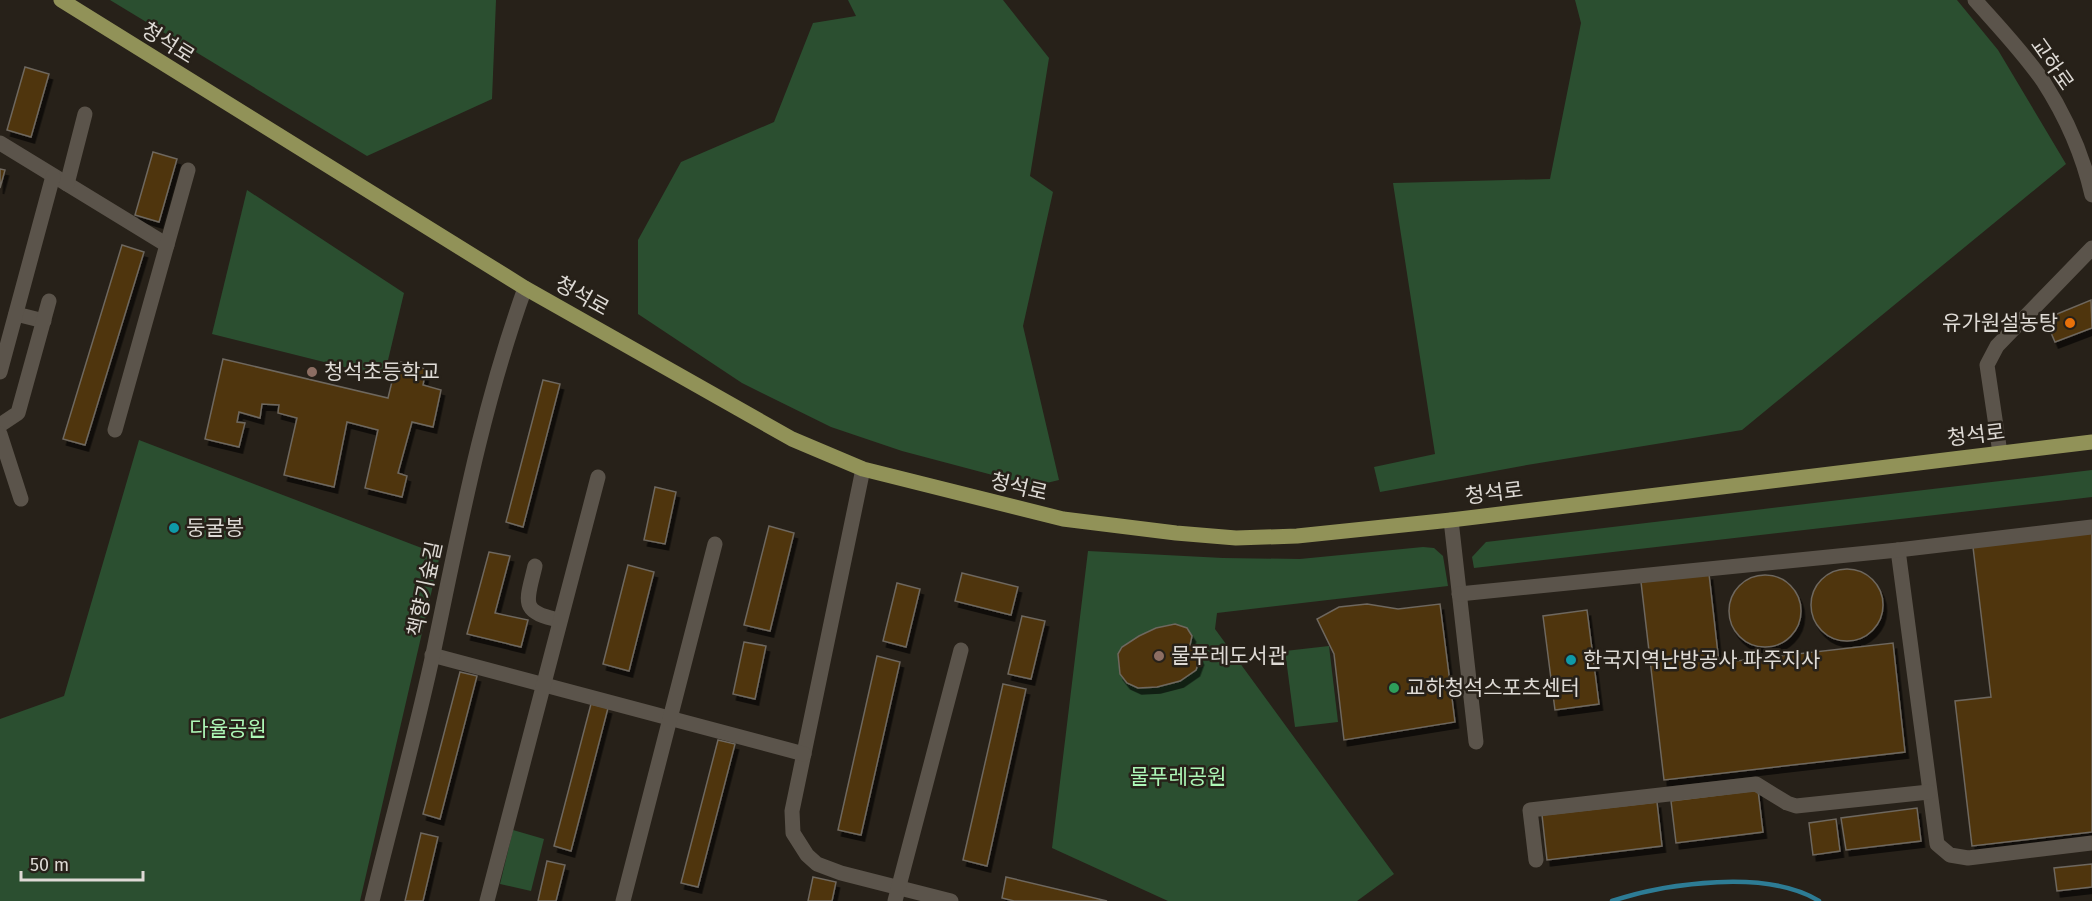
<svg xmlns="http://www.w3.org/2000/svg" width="2092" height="901" font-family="'Fira Sans','Noto Sans KR',sans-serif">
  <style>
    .green { fill: #2b4f30 }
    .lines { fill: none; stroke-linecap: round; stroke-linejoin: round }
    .stream { stroke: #2d7c95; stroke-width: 4.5 }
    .building { fill: #50350a; stroke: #6e675e; stroke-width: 1.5; filter: url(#shadow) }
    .minor { stroke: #5b544b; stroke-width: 15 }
    .major { stroke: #919258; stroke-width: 15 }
    .food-dot { fill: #e8710a; stroke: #272119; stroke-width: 2 }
    .education-dot { fill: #8d6e63; stroke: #272119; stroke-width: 2 }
    .culture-dot { fill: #0f9aa8; stroke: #272119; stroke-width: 2 }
    .leisure-dot { fill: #2e9e5b; stroke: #272119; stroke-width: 2 }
    .labels { text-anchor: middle; stroke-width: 5; stroke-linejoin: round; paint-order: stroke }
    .street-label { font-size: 21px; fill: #dedad5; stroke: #272119 }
    .poi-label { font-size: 21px; fill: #dedad5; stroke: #272119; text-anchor: start }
    .park-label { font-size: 21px; fill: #adf7b6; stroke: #272119 }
  </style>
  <defs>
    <filter id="shadow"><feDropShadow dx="3.5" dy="6" stdDeviation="0" flood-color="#0009"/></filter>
  </defs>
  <rect width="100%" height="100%" fill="#272119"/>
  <g class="green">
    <polygon points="110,0 496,0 492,99 367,156"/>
    <polygon points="848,0 1003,0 1049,58 1030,176 1053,192 1023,326 1059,480 1034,486 902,451 831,427 742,383 638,314 638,240 681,162 774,122 813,23 856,16"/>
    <polygon points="1575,0 1957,0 1998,50 2066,164 1742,430 1527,465 1380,492 1374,467 1435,454 1393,183 1550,179 1581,23"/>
    <polygon points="247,190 404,293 384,377 212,334"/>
    <polygon points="139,440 440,555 360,901 0,901 0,719 64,696"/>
    <polygon points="2092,470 2092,497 1474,568 1472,557 1486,542"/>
    <polygon points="1423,547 1434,548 1443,556 1448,586 1217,613 1215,629 1394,874 1357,901 1168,901 1052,848 1088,551 1223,558 1300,559"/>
    <polygon points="1329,646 1338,722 1295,727 1285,651"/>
    <polygon points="513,830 544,839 531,891 500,884"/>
  </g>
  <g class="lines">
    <path class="stream" d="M1612 901C1667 883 1768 869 1819 901"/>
  </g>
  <g class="building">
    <polygon points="25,67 49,74 31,137 7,130"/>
    <polygon points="153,152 177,159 159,222 135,215"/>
    <polygon points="0,169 5,170 0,188"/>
    <polygon points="122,245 144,252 85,445 63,439"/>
    <polygon points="2091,300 2092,328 2055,342 2045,319"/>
    <polygon points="223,359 388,398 397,361 426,369 423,385 441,390 433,427 412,422 398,473 407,476 402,497 365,488 378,430 347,422 334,487 284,475 297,418 278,413 279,405 262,404 260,418 239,412 237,422 245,423 239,447 205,439"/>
    <polygon points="543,380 560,384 523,527 506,522"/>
    <polygon points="655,487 676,492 665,544 644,540"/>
    <polygon points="769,526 794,533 770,631 744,625"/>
    <polygon points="2092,533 2092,832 1972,846 1955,701 1991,697 1973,547"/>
    <polygon points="489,552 510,556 495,613 528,620 521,647 467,634"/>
    <polygon points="628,565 654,572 629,671 603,664"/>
    <circle cx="1847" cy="605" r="36"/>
    <polygon points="962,573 1018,587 1011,615 955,601"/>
    <polygon points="1709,574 1719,663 1893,643 1905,752 1664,780 1641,582"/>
    <circle cx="1765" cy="611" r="36"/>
    <polygon points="897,583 920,589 906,647 883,641"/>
    <polygon points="1367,604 1398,609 1440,604 1455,722 1344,740 1334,654 1317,619 1339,607"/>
    <polygon points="1587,610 1599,704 1555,710 1543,616"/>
    <polygon points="1022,616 1045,621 1031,679 1008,674"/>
    <polygon points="1175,624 1187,628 1192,636 1190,645 1196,649 1200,659 1196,670 1180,681 1157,687 1138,688 1127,683 1120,674 1118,654 1122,647 1139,636 1156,628"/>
    <polygon points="744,642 766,646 755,699 733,694"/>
    <polygon points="877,656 900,662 861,835 838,830"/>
    <polygon points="460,672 477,676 440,819 423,814"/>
    <polygon points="1003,684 1026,689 987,866 963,860"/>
    <polygon points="591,704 608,708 571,851 554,846"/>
    <polygon points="718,740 735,744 698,887 681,883"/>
    <polygon points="1758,790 1763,832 1676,843 1671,801"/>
    <polygon points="1657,802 1662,846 1547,860 1542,815"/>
    <polygon points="1917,808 1921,841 1846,850 1841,818"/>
    <polygon points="1836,819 1840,851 1813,855 1809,823"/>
    <polygon points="421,833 438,837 423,901 405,901"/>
    <polygon points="547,861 565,865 556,901 538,901"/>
    <polygon points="2092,864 2092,887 2057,891 2054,868"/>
    <polygon points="813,877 836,882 832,901 808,901"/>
    <polygon points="1006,877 1107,901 1014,901 1002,898"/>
  </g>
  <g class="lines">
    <g class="minor">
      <path d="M1975 0C1998 26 2023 52 2043 81 2065 115 2083 156 2092 195"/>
      <polyline points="0,143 167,245"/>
      <polyline points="67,184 85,114"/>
      <polyline points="16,314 44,321"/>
      <polyline points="0,372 53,176"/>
      <polyline points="0,425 18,413 49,301"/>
      <polyline points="115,430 188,170"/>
      <polyline points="0,434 21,499"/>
      <polyline points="2000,453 1987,365 1997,346 2092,248"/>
      <polyline points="863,469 792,811 793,833 807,855 817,864 841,873 951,901"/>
      <polyline points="1451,520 1476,742"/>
      <polyline points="1898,550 1937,844 1950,855 1968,858 2092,843"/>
      <path d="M535 566C527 601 518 612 560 620"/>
      <polyline points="1459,594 1898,550 2092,527"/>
      <polyline points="432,655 804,754"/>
      <polyline points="1536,860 1530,810 1756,784 1787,803 1796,806 1929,792"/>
      <path d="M372 901C392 819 415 737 433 654 459 531 482 407 525 288"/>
      <polyline points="487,901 598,477"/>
      <polyline points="623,901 715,544"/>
      <polyline points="895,901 961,650"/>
    </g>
    <polyline class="major" points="61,0 525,288 792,439 863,469 1063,519 1176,533 1236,538 1297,536 1451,520 2092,442"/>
  </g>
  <circle class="food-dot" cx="2070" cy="323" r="6"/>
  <g class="education-dot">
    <circle cx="312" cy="372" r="6"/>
    <circle cx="1159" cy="656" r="6"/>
  </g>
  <g class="culture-dot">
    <circle cx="174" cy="528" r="6"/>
    <circle cx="1571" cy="660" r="6"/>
  </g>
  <circle class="leisure-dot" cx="1394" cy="688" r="6"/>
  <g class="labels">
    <g class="street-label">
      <text transform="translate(168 43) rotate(32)" y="7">청석로</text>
      <text transform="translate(2052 64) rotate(55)" y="7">교하로</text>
      <text transform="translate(582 296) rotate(29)" y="7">청석로</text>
      <text transform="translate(1976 435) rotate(-7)" y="7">청석로</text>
      <text transform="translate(1019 487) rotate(13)" y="7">청석로</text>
      <text transform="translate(1494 493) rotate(-7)" y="7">청석로</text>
      <text transform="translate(425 589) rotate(-78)" y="7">책향기숲길</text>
    </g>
    <g class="poi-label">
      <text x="2058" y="330" text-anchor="end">유가원설농탕</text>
      <text x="324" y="379">청석초등학교</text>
      <text x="186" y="535">둥굴봉</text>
      <text x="1171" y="663">물푸레도서관</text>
      <text x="1583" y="667">한국지역난방공사 파주지사</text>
      <text x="1406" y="695">교하청석스포츠센터</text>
    </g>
    <g class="park-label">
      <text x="228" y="736">다율공원</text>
      <text x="1178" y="784">물푸레공원</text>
    </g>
  </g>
  <path d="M21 871v9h122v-9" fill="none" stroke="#dedad5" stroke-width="3"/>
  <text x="30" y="871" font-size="18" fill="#dedad5" stroke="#272119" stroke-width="4.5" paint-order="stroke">50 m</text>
</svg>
